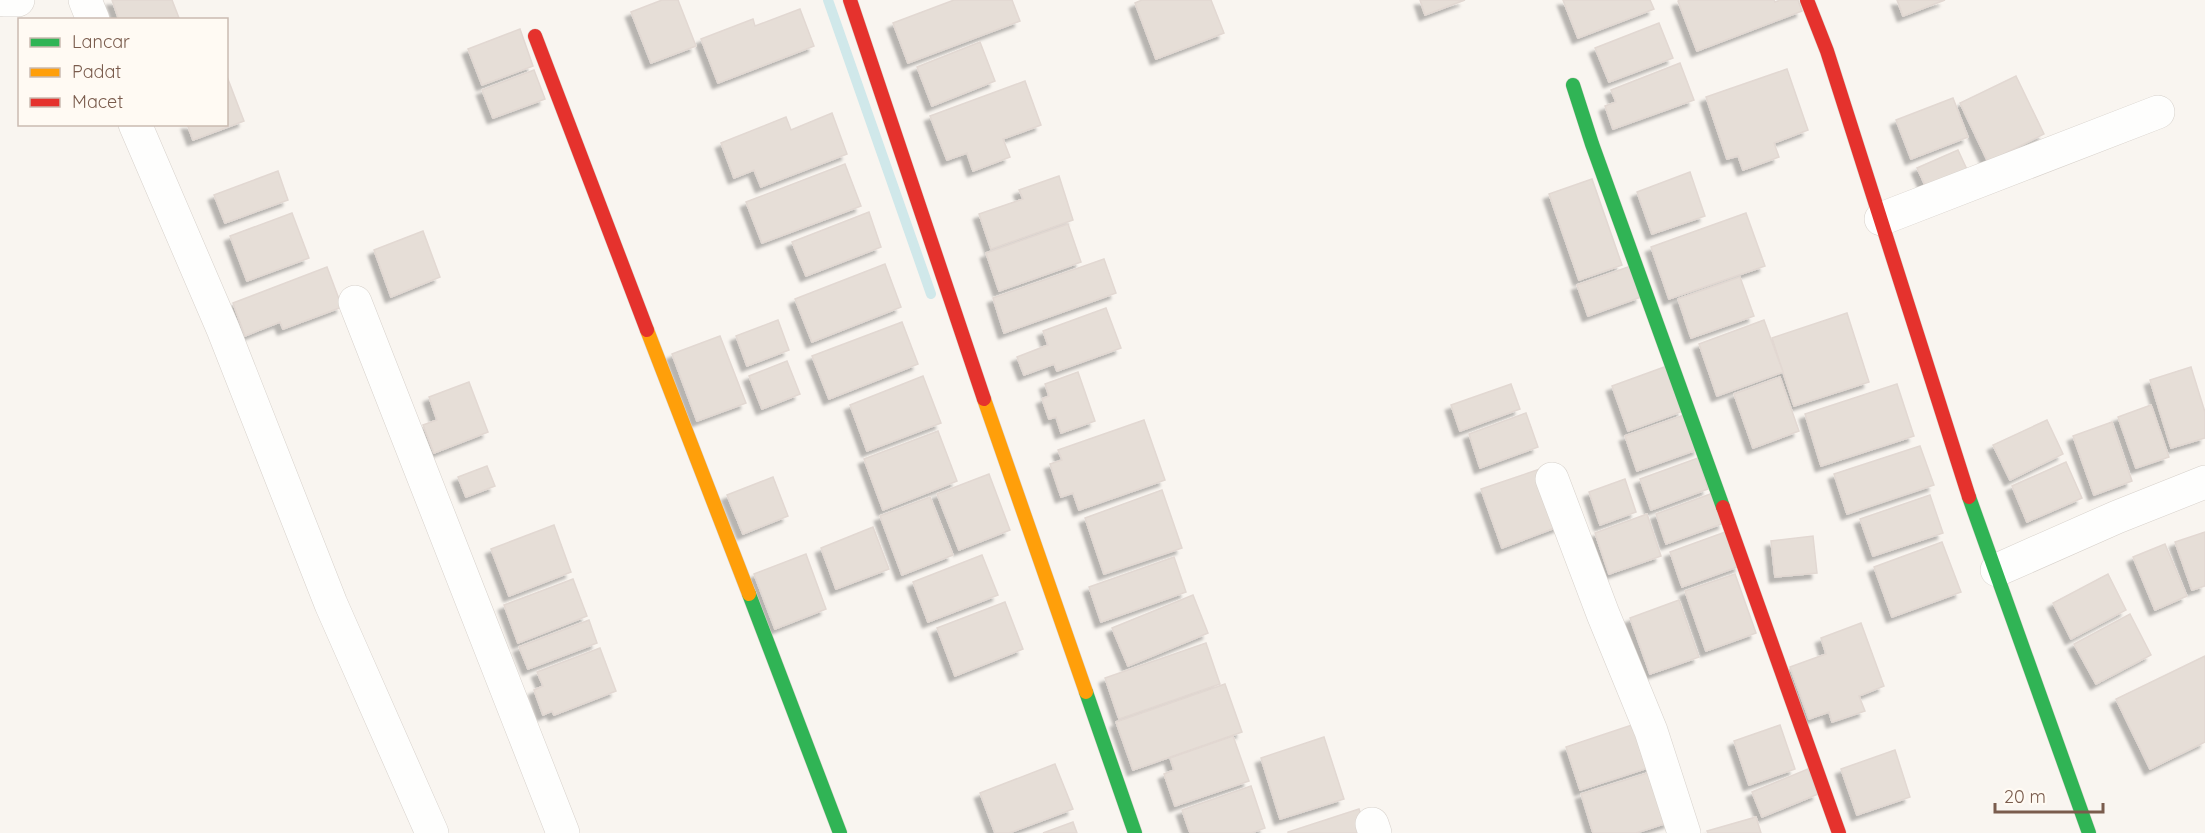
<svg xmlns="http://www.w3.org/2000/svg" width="2205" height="833" font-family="Quicksand,sans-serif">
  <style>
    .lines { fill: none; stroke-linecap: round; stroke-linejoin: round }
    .stream { stroke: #d0e8ea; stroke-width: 10 }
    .building { fill: #e6ded7; stroke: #e2d8d2; stroke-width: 1.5; filter: url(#shadow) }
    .street-casing { stroke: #d7d1cb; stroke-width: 34 }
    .fast-casing { stroke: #d9d2cb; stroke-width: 15 }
    .slow-casing { stroke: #d9d2cb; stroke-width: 15 }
    .jam-casing { stroke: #d9d2cb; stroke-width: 15 }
    .street { stroke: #fefefd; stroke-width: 33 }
    .fast { stroke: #30b455; stroke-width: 14 }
    .slow { stroke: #ff9f0a; stroke-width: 14 }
    .jam { stroke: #e5322d; stroke-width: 14 }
  </style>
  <defs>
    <filter id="shadow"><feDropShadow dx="-5.5" dy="5.5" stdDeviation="1.5" flood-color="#0004"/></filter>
  </defs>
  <rect width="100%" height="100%" fill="#f9f5f0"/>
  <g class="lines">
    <polyline class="stream" points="828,0 931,294"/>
  </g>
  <g class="building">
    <polygon points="112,0 172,0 179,18 119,20"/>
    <polygon points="662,0 678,0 696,46 651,63 631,12"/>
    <polygon points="954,0 1012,0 1020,21 908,63 893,23"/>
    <polygon points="1142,0 1211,0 1224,33 1156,59 1135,3"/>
    <polygon points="1420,0 1465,0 1425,15"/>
    <polygon points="1563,0 1650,0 1654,9 1578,38"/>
    <polygon points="1680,0 1774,0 1775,2 1780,0 1798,0 1802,11 1697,51 1678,1"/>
    <polygon points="1897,0 1945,0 1903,16"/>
    <polygon points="800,9 814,46 718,83 701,39 753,19 755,26"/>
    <polygon points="1659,23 1673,58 1609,82 1595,48"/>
    <polygon points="520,29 533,66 482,85 468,49"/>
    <polygon points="980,42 995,81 932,106 917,67"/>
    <polygon points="1680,63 1694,100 1613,129 1605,106 1616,102 1611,90"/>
    <polygon points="1787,69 1808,130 1774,143 1779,157 1743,170 1738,156 1727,159 1706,97"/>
    <polygon points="534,70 545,99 493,118 482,90"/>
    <polygon points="226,74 244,121 193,140 187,124 226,124"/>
    <polygon points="2016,76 2044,134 1988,162 1960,103"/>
    <polygon points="1025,81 1041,125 1003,139 1010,157 973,171 967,153 947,160 930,116"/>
    <polygon points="1953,98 1968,137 1911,159 1896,120"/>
    <polygon points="832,113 847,154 761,187 754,170 734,178 721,143 786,117 791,130"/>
    <polygon points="1958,150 1971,178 1930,196 1917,168"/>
    <polygon points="845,164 861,206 762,243 746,202"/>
    <polygon points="278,171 288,200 225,223 214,195"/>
    <polygon points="1690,172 1705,216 1652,234 1637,192"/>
    <polygon points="1059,176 1073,220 991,249 979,214 1023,199 1019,190"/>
    <polygon points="1592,179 1622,265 1579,280 1549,194"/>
    <polygon points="869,212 881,247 806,276 792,242"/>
    <polygon points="292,213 309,258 247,281 230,236"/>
    <polygon points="1746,213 1765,266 1669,299 1651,247"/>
    <polygon points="1068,224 1081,262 999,291 986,253"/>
    <polygon points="423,231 440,277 391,297 374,250"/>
    <polygon points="1104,259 1116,293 1004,333 993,298"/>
    <polygon points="885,264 901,307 812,342 795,299"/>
    <polygon points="1631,266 1641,297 1588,316 1577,285"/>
    <polygon points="327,267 342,307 283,329 280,322 245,336 233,303"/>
    <polygon points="1740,277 1754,316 1691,338 1678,299"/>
    <polygon points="1106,308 1121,348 1057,371 1054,364 1024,375 1017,357 1048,345 1043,331"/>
    <polygon points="1847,313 1869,382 1794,406 1772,338"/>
    <polygon points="778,320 789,350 747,366 736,336"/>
    <polygon points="1764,320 1783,372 1717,396 1699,344"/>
    <polygon points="902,322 918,364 829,399 812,356"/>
    <polygon points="720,336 746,403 697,421 672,354"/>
    <polygon points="787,361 800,394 762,409 749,376"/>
    <polygon points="1667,366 1683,411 1628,431 1612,386"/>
    <polygon points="2191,367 2205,412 2205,438 2171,448 2150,380"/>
    <polygon points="1078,372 1095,421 1061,433 1056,417 1049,419 1042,399 1049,396 1045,384"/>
    <polygon points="923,376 941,423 867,451 850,405"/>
    <polygon points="1780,377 1799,431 1753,448 1734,394"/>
    <polygon points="469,382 488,432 434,453 423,425 437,420 429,397"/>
    <polygon points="1511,384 1520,409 1460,431 1451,405"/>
    <polygon points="1897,384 1914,436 1821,466 1805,414"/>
    <polygon points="2151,405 2169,457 2136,468 2118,417"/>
    <polygon points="1526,413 1538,447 1480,468 1469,434"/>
    <polygon points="1687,414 1699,449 1637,471 1625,436"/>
    <polygon points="1144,420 1165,480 1079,510 1073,493 1061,497 1050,464 1062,460 1058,450"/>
    <polygon points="2047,420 2063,454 2010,480 1993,445"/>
    <polygon points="2112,422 2132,481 2094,495 2073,436"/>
    <polygon points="938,431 957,481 883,510 864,459"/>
    <polygon points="1920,446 1934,485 1847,514 1834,474"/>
    <polygon points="1698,458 1708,489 1651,510 1640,479"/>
    <polygon points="2066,462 2082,498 2027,522 2012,486"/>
    <polygon points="487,466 495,486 466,497 458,477"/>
    <polygon points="1540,469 1560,526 1502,548 1481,489"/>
    <polygon points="989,474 1010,530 959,550 937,494"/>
    <polygon points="773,477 788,516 743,534 727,495"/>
    <polygon points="1625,479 1636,512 1600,525 1589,492"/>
    <polygon points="1162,490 1182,548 1104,574 1085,518"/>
    <polygon points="1713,493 1724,523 1666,544 1656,514"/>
    <polygon points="1930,495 1943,533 1873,556 1860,519"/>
    <polygon points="930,497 953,555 902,575 880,516"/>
    <polygon points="1647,514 1661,556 1609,574 1595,533"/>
    <polygon points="554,525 571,572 509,596 491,549"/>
    <polygon points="873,527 889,569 836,589 821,548"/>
    <polygon points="1728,531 1740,566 1682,587 1670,552"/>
    <polygon points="2205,532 2205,586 2192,590 2175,542"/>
    <polygon points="1813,536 1817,573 1775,577 1771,541"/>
    <polygon points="1942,542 1961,592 1892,617 1874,567"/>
    <polygon points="2165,544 2187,596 2155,610 2133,557"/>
    <polygon points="806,554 826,609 775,629 754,574"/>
    <polygon points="982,555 998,595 928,622 913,582"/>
    <polygon points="1174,557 1186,592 1101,622 1089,587"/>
    <polygon points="1735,574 1756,633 1706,651 1685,591"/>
    <polygon points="2108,574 2126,610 2071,639 2053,603"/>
    <polygon points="573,579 587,616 518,643 504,605"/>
    <polygon points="1193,595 1208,633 1128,666 1112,628"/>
    <polygon points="1679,600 1699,657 1650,674 1630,618"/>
    <polygon points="1005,602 1023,649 955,676 937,628"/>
    <polygon points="2130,614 2151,655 2096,684 2074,644"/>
    <polygon points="589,620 597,643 528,669 519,647"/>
    <polygon points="1861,623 1884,686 1859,696 1865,711 1832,722 1829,712 1809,719 1790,667 1826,654 1821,638"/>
    <polygon points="1206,643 1220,684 1119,719 1105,678"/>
    <polygon points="600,648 616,691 554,715 552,711 543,715 534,690 543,686 537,672"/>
    <polygon points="2205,656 2205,742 2150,769 2116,699"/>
    <polygon points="1225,684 1242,732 1133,770 1116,722"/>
    <polygon points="1641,722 1654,766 1580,790 1566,747"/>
    <polygon points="1780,725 1795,769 1749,785 1734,741"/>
    <polygon points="1233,736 1249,781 1175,806 1164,774 1174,770 1170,758"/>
    <polygon points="1324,737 1344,799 1280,819 1261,758"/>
    <polygon points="1895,750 1910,797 1857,815 1841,769"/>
    <polygon points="1055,764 1073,809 1009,833 995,833 980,793"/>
    <polygon points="1808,769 1818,794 1762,817 1752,792"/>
    <polygon points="1654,771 1670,822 1636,833 1593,833 1581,794"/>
    <polygon points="1251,786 1265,828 1251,833 1190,833 1182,810"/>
    <polygon points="1359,809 1367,833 1288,833 1288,832"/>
    <polygon points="1756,817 1761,833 1708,833 1707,831"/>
    <polygon points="1073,822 1077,833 1043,833"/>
  </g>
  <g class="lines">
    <g class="street-casing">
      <g id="street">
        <polyline points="4,0 18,0"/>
        <polyline points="85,0 93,20"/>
        <polyline points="135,124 223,329 331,604 432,833"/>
        <polyline points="1881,219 2158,112"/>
        <polyline points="355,302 563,833"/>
        <polyline points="1552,479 1603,614 1651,731 1684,833"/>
        <polyline points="1997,570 2117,517 2205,482"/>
        <polyline points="1372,824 1375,833"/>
      </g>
    </g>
    <g class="fast-casing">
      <g id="fast">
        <polyline points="1573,85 1592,144 1723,507"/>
        <polyline points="1969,497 2089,833"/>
        <polyline points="749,594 840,833"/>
        <polyline points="1086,692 1135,833"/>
      </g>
    </g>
    <g class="slow-casing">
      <g id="slow">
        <polyline points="647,330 749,594"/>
        <polyline points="984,399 1086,692"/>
      </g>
    </g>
    <g class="jam-casing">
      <g id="jam">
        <polyline points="850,0 984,399"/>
        <polyline points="1807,0 1827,51 1969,497"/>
        <polyline points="535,36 647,330"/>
        <polyline points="1723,507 1839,833"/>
      </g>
    </g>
    <use href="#street" class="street"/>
    <use href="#fast" class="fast"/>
    <use href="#slow" class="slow"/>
    <use href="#jam" class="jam"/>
  </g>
  <rect x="18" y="18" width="210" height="108" fill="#fffaf3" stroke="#cabbb1" stroke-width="1.5"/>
  <rect x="30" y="38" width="30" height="9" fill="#30b455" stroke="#cabbb1" stroke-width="1.5"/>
  <text x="72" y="48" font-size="18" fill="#7a5c4d">Lancar</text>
  <rect x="30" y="68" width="30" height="9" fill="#ff9f0a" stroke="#cabbb1" stroke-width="1.5"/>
  <text x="72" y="78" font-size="18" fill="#7a5c4d">Padat</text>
  <rect x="30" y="98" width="30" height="9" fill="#e5322d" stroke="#cabbb1" stroke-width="1.5"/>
  <text x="72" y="108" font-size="18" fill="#7a5c4d">Macet</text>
  <path d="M1995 803v9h108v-9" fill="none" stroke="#7a5c4d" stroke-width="3"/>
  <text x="2004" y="803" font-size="18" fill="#7a5c4d" stroke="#fffaf3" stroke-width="4.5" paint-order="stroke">20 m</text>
</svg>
